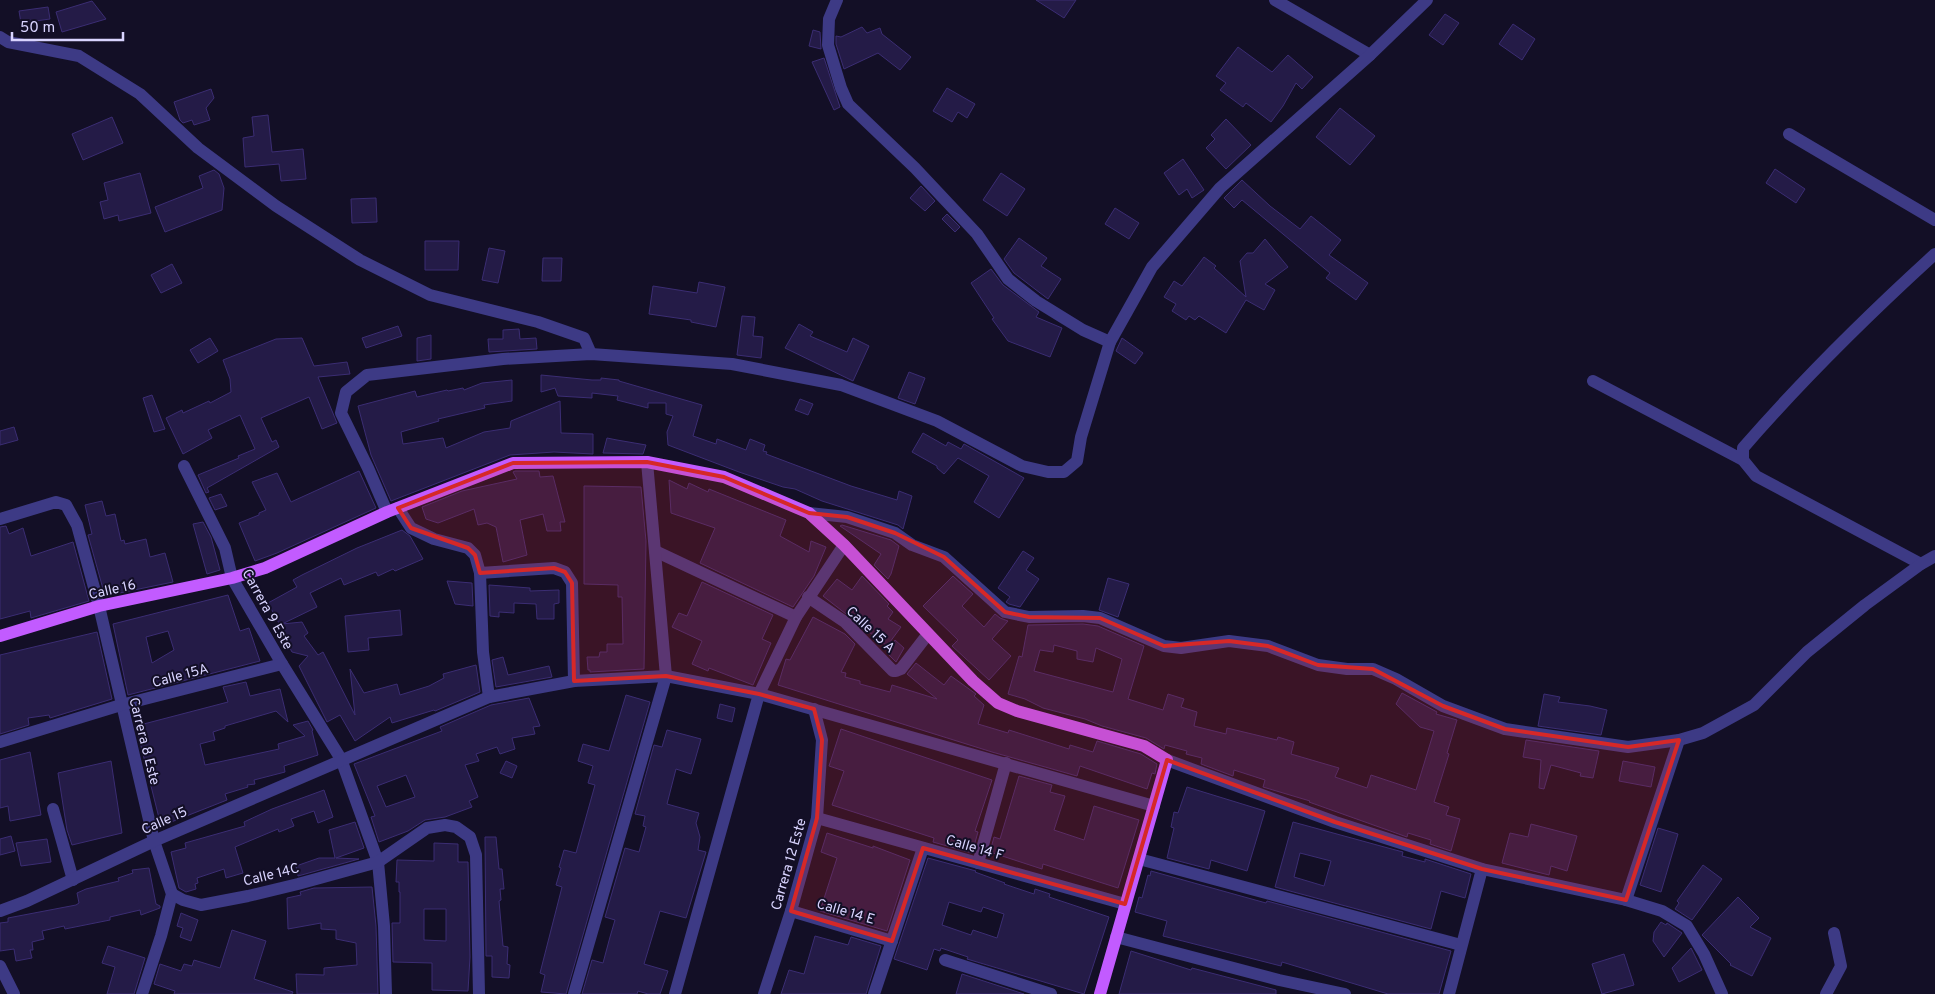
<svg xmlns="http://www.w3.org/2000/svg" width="1935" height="994" font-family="Overpass,sans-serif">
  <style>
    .building { fill: #241b47; stroke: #3b2d73; fill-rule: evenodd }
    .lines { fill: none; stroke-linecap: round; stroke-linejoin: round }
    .minor { stroke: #3d3a85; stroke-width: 12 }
    .major { stroke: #c25bff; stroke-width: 12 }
    .marked { fill: #d62828; fill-opacity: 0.2; stroke: #d62828; stroke-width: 4; stroke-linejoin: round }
    .labels { text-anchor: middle; stroke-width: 4; stroke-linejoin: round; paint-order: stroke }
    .street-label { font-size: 14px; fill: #d9d4ff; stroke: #130f26 }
  </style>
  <rect width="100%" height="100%" fill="#130f26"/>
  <g class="building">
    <polygon points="1036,0 1076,0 1064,18"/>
    <polygon points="92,1 106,19 62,32 56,12"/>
    <polygon points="48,7 50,19 21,23 19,11"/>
    <polygon points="1445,14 1459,23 1443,45 1429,35"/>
    <polygon points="1513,24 1535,39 1522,60 1499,44"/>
    <polygon points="862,27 867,33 880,28 882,34 911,57 900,70 878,53 844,69 836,44 836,36 841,37"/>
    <polygon points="813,30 820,32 821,49 809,46"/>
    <polygon points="1238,47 1272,72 1288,55 1313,77 1302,89 1296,83 1283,106 1271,122 1246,103 1243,107 1220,90 1226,83 1216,76"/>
    <polygon points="824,58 840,107 834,110 812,62"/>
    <polygon points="947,88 975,104 967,118 958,112 952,122 933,111"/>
    <polygon points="211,89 214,98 206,108 210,120 194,125 192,120 183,123 180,120 174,102"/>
    <polygon points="1340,108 1375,136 1350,165 1316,137"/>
    <polygon points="268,115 272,152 303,149 306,179 281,181 279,164 245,167 243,138 254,136 252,117"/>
    <polygon points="112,117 123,143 83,160 72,134"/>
    <polygon points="1226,119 1251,145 1226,169 1206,148 1215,139 1211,135"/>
    <polygon points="1183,159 1204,190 1192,198 1187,189 1179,195 1164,173"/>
    <polygon points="1775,169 1805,189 1796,203 1766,183"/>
    <polygon points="214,170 219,174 224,188 222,210 165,232 155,207 203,188 199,176"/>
    <polygon points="140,173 151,213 119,221 118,215 104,219 100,202 108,200 104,183"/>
    <polygon points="1001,173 1025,189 1007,216 983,200"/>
    <polygon points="1242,180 1270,206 1300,229 1311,216 1341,240 1329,255 1368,283 1356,300 1326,278 1330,273 1242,200 1234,208 1224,198"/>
    <polygon points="921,186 935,201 925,211 910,198"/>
    <polygon points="376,198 377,222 352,223 351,199"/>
    <polygon points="1115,208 1139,223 1129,239 1105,224"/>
    <polygon points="947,214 960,227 955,232 942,219"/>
    <polygon points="1019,238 1047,258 1041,266 1061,279 1048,299 1014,273 1004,259"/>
    <polygon points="1265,239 1288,267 1265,284 1275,290 1264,310 1246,300 1226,333 1199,316 1195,320 1189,316 1186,320 1172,311 1176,304 1164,297 1174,281 1182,286 1204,257 1216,266 1214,268 1246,297 1240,261 1247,253 1253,253"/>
    <polygon points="425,241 459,241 458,270 425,270"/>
    <polygon points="489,248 505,251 498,283 482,280"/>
    <polygon points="543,258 562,258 561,281 542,281"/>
    <polygon points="172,264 182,283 161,293 151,275"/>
    <polygon points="991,269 1003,285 1039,312 1036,317 1062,328 1050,357 1008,341 992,319 994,318 971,283"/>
    <polygon points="699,282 725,287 716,327 691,322 691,320 649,314 653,286 697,293"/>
    <polygon points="742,316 755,317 753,336 763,337 761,358 737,355"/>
    <polygon points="799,324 813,332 810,336 847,352 853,338 869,346 853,381 785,348"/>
    <polygon points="398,326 402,336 366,348 362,338"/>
    <polygon points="519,329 520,339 536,338 537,349 489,352 488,339 503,339 503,330"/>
    <polygon points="431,335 431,359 417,361 417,338"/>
    <polygon points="210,338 218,351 198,363 190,350"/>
    <polygon points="302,338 314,366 347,362 350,374 318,377 337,423 322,429 309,397 261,418 272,442 276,440 279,447 207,488 209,492 206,493 198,475 239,458 238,456 255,449 240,415 208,430 212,438 183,454 166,418 182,410 183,413 209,401 210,403 231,392 230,379 223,360 276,339"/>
    <polygon points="1122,338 1143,353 1135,364 1116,351"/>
    <polygon points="909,372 925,378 915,404 898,398"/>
    <polygon points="541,375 592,380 601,380 601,378 619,380 619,381 702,405 693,436 716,444 717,439 746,450 750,439 765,445 763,451 767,452 766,454 851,486 897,500 899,491 912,496 903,529 898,525 822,501 795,489 783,487 739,472 668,445 667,432 673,416 666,414 666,403 648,403 648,408 617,400 618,396 592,393 592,398 558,396 555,388 541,392"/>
    <polygon points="512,380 512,401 484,405 485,408 438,419 439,421 401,432 403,444 443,438 446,448 484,432 510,428 511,421 560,401 561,433 593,434 593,454 554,452 510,455 391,501 371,455 358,406 415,391 417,397 447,390 448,391 463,388 464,390 482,383"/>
    <polygon points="152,395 165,429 154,432 143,398"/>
    <polygon points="800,399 813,404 808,415 795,410"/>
    <polygon points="14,427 18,440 0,445 0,431"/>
    <polygon points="923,433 946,446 948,442 961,449 964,444 1024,478 999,518 974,502 989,476 958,458 944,474 937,468 937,466 912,452"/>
    <polygon points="607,438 617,440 646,445 643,454 603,453"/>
    <polygon points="359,471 376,508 277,553 255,561 239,523 259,515 259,513 266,510 252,482 277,473 291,502"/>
    <polygon points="539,471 540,477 553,476 565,522 560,522 561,531 547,531 543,514 520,520 527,555 503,562 496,527 487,523 478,525 474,509 438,523 426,519 422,507 462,491 517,479 513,472 515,471"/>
    <polygon points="669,480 687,489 689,483 708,492 709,489 786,520 780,536 809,552 811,541 826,547 814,576 793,607 700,563 715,528 671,513"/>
    <polygon points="584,486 641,487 646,541 644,669 590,672 590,670 588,670 587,657 599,657 600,652 607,652 607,644 623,644 622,597 618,597 618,585 584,584"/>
    <polygon points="221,494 227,506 215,510 209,498"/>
    <polygon points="102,501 106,516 115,514 121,541 124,540 125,544 146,539 150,557 165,553 173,582 105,596 88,535 92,534 85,505"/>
    <polygon points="203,522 211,537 220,570 207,574 193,524"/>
    <polygon points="842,525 891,540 899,546 891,574 888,579 874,565 881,554 840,526"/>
    <polygon points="6,526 9,534 23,528 31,556 73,542 89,601 31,618 30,611 0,619 0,527"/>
    <polygon points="402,530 410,536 423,559 395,571 393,569 378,576 376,572 344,585 341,578 310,593 317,607 282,624 302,622 308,633 304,636 318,655 323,652 355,715 350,669 364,693 397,684 400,695 429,686 444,678 443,674 476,665 480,692 435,711 434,710 392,723 390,717 355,741 340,715 327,722 299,666 308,656 292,652 285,639 287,638 268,603 297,587 293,580 302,575 357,548"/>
    <polygon points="1023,551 1034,558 1026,570 1039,579 1020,607 1009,604 1006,602 1010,597 998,588"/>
    <polygon points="862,576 889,604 887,606 893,612 888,619 901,627 887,646 823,596 837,579 852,590"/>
    <polygon points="953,576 973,594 962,606 984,627 995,614 1000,618 1008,621 992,639 1011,656 989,680 952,646 958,640 923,606"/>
    <polygon points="1108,578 1129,584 1118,617 1099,610"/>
    <polygon points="447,581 472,583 473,606 455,604"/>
    <polygon points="702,582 773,615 762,639 771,643 753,685 709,668 708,671 692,664 702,641 672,627 679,613 687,616"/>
    <polygon points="489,585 530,588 530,591 559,590 559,603 554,604 554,619 537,619 536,604 514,603 514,613 499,612 499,617 490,616"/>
    <path d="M228 595 240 631 249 628 260 661 128 695 113 624ZM168 631 174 650 152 663 146 637Z"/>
    <polygon points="400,610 402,635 368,638 369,650 348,652 345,616"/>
    <polygon points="813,617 845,634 855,644 841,672 846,673 845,677 860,681 860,684 890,692 892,685 937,699 907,674 916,663 944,685 951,676 976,694 974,696 984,705 978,724 1008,733 1009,730 1069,749 1070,745 1093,752 1097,741 1141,754 1157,764 1155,774 1152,773 1147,789 1080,766 1077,776 992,752 778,685 786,659 790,660"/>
    <path d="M1083 624 1098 626 1144 646 1128 699 1163 710 1168 694 1184 699 1181 707 1197 712 1194 726 1226 734 1227 728 1277 740 1278 737 1294 742 1291 754 1339 768 1335 777 1367 788 1371 775 1416 790 1434 731 1420 727 1396 704 1402 693 1437 712 1436 714 1457 720 1447 753 1449 754 1434 802 1449 807 1446 815 1460 819 1451 851 1430 844 1431 840 1408 833 1407 837 1309 802 1310 801 1263 787 1265 780 1234 770 1233 776 1201 764 1202 758 1186 754 1187 751 1165 745 1164 749 1146 738 1102 726 1085 719 1043 708 1025 699 1008 694 1019 656 1022 657 1028 625ZM1054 645 1077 651V659L1093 662 1096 648 1122 659 1113 692 1034 671 1040 650 1053 652Z"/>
    <polygon points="97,632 112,699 50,718 49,715 28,718 29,725 0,734 0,655"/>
    <polygon points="895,640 904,648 896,662 887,653"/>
    <polygon points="503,657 508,675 549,666 552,677 496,687 492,660"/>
    <polygon points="246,682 250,696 280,689 288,722 276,711 225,726 225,728 213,732 215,740 200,744 205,765 279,749 278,744 305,736 293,725 308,721 313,730 312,731 318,755 284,766 285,772 254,780 255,784 247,785 248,787 225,794 227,800 161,826 136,726 228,702 223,687"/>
    <polygon points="1544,694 1560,697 1558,702 1590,706 1607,710 1601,735 1538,726"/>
    <polygon points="626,695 650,702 566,994 541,992 545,975 540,973 562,887 556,885 561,868 559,867 564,850 576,853 595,785 588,783 593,766 578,761 583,744 609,751"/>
    <path d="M529 698 540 726 533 727 535 734 512 738 515 749 500 754 497 747 476 754 479 761 465 765 478 797 469 801 472 807 445 817 425 820 408 831 379 842 371 817 375 816 354 764 442 731 440 727 491 705ZM406 775 415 797 386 807 377 786Z"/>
    <polygon points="720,704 735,708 732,722 717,718"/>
    <polygon points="841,729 992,780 975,831 978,832 972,853 933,842 934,838 832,805 844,771 829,766"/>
    <polygon points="667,730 701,739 691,774 676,769 667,804 699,813 696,823 700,837 698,850 706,852 686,918 660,911 644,964 668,971 660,994 648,994 638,991 637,994 582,994 592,960 603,963 610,937 615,920 605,917 625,848 639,852 646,827 643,826 645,816 635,814 654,745 662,747"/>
    <polygon points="1526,740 1599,751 1593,778 1580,776 1581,773 1551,765 1544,789 1539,788 1541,760 1523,757"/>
    <polygon points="30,752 41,815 10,821 8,806 0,808 0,760"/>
    <polygon points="111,761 122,833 72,845 67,830 58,773"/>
    <polygon points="506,761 517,766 512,778 500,773"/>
    <polygon points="1623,761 1655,767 1651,787 1619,781"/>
    <polygon points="1019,776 1052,785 1050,792 1065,796 1054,830 1084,840 1094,806 1139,820 1118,888 1043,864 1042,869 990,852 994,837 1000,839"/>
    <polygon points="1187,787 1265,811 1247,871 1211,860 1209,869 1167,858 1174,828 1171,827 1174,812 1178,813"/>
    <polygon points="324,790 333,817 318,823 314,811 291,819 294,826 279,832 278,829 235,847 243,873 226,878 224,869 197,878 198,883 195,884 196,889 186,892 179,888 171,852 186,848 185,843 245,826 244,822 272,809"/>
    <polygon points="355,822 364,848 336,858 359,859 298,876 296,866 319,858 335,858 329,830"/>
    <path d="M1293 822 1388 848 1403 852 1402 856 1425 862V859L1471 874 1465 898 1441 891 1431 929 1275 887ZM1300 853 1331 861 1324 886 1294 877Z"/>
    <polygon points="1531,824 1577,836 1567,871 1551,866 1549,875 1502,863 1510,833 1528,837"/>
    <polygon points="1658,828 1678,834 1661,892 1640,885"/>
    <polygon points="827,833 873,848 873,846 910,860 887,931 820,911 837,858 821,852"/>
    <polygon points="11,836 15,851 0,855 0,839"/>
    <polygon points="485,837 496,837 499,869 502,869 504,889 500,889 501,900 499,901 503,946 508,947 507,964 510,965 509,978 492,977 492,956 486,956"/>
    <polygon points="47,839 51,862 21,866 16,843"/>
    <path d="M434 843 458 844V862H468L470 957 468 991 432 990V963L393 962 392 923H400V892H399V882H396L397 860 434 861ZM424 909H446V941L424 940Z"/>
    <path d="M928 858 976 871 975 872 1005 883 1004 884 1034 894 1035 889 1050 894 1049 897 1109 917 1084 994 967 959 968 957 941 948 940 951 934 949 927 970 894 959ZM949 902 981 912 983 907 1004 914 997 938 973 930 971 935 942 925Z"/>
    <polygon points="1703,865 1722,879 1692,920 1675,909 1679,903 1677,901"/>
    <polygon points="149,868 156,904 160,906 160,908 141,915 140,910 110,917 110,920 65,929 64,926 42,931 44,939 32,942 33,950 30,950 32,958 16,961 14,949 0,951 0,923 8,922 8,918 76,905 79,903 77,893 86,889 119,881 118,878 133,873 132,870"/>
    <polygon points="1151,871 1266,903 1267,901 1451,951 1439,994 1388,994 1282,962 1281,966 1163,936 1167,921 1135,912 1139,897 1142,898 1148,875 1150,876"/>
    <polygon points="372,887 376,926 378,994 297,994 296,974 324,975 324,968 357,965 356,943 336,939 336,930 321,929 321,923 288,929 287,898 301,895 300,892 314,888"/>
    <polygon points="1738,897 1759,918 1750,927 1771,938 1752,976 1730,965 1731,964 1702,935"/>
    <polygon points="181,913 198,920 191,941 180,937 183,928 177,926"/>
    <polygon points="1661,922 1666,925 1667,923 1682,933 1664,957 1653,941 1654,932"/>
    <polygon points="232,930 266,941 254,979 293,992 292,994 174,994 175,991 154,984 160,964 181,971 184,964 192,966 194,960 220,968"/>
    <polygon points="815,936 848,945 851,937 881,946 866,994 781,994 789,970 804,974"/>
    <polygon points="108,946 145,958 134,994 107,994 115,967 102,963"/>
    <polygon points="1691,948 1702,970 1679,982 1672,968"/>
    <polygon points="1131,951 1191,970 1192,968 1276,990 1276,994 1119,994"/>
    <polygon points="1624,954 1634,985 1602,994 1592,964"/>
    <polygon points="962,974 1024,994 956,994"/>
  </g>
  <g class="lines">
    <g class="minor">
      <polyline points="837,0 829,19 828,45 841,88 848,104 915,168 977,234 1008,279 1036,301 1083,330 1110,342"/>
      <polyline points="1275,0 1370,55"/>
      <polyline points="0,37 8,42 79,56 140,94 198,148 276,206 360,260 430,295 538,322 584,338 591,354"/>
      <polyline points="1789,134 1935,220"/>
      <polyline points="1593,381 1743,460 1756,476 1921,564"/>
      <path d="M1743 460V448C1803 379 1868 315 1935 254"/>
      <polyline points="184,466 225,548 232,578 282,664 341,759 378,862 384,926 386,994"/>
      <polyline points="398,508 411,528 434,539 468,548 475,555 480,573 554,568 565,572 572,583 574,681"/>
      <polyline points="387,512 368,468 341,413 346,392 367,375 503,359 591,354 732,364 841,385 937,421 1022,466 1048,472 1064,472 1077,461 1081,437 1110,342 1152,267 1220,188 1370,55 1427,0"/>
      <polyline points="809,513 847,517 895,533 912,545 944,557 1005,612 1029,617 1083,616 1100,618 1164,646 1181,648 1229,641 1268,646 1318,665 1347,669 1373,669 1396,679 1443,706 1505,729 1628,747 1679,740 1703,733 1754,705 1807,652 1865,605 1921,564 1935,556"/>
      <polyline points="0,519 56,502 66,505 77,525 99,606 154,841 172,894 161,936 142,994"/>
      <polyline points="655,551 796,617"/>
      <polyline points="480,573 483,652 489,697"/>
      <polyline points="808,597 845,622 893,671 896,671 901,669 928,634"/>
      <polyline points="0,742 121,705 282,664"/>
      <polyline points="1167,760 1335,822 1482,869 1626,900 1662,911 1687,926 1704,954 1722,994"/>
      <polyline points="53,809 73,880"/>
      <polyline points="817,818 1125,904"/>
      <polyline points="1139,859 1461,945"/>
      <polyline points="978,863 1006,763"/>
      <polyline points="172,894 183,900 201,905 248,896 298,884 378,862 427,828 445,825 456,827 470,837 476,855 479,994"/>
      <polyline points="1626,900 1679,740"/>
      <polyline points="0,911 27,901 154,841 489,697 574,681 666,676 759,694 1154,806"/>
      <polyline points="791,911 892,941"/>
      <polyline points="1116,937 1279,980 1345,994"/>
      <polyline points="945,960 1051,994"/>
      <polyline points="0,966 14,994"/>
      <polyline points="574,994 666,676 647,462"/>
      <polyline points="675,994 759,694 796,617 844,545"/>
      <polyline points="764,994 791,911 817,818 822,740 814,709"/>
      <polyline points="874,994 923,848"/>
      <polyline points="1449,994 1482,869"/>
      <polyline points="1826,994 1841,966 1834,933"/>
    </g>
    <polyline class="major" points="0,636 99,606 232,578 265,568 387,512 513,463 647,462 724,477 809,513 844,545 973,681 998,703 1017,711 1144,746 1167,760 1100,994"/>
  </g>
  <path class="marked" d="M647 462 724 477 809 513 847 517 895 533 944 557 1005 612 1029 617 1100 618 1164 646 1229 641 1268 646 1318 665 1373 669 1443 706 1505 729 1628 747 1679 740 1626 900 1482 869 1335 822 1167 760 1125 904 923 848 892 941 791 911 817 818 822 740 814 709 759 694 666 676 574 681 572 583 565 572 554 568 480 573 475 555 468 548 411 528 398 508 513 463Z"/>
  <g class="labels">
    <g class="street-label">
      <text transform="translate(112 589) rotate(-13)" y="5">Calle 16</text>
      <text transform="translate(268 609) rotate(61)" y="5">Carrera 9 Este</text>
      <text transform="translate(871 629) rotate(43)" y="5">Calle 15 A</text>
      <text transform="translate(180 675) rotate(-15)" y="5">Calle 15A</text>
      <text transform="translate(145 741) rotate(76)" y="5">Carrera 8 Este</text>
      <text transform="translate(164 820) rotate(-24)" y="5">Calle 15</text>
      <text transform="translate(975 847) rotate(16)" y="5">Calle 14 F</text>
      <text transform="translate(788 864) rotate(-74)" y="5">Carrera 12 Este</text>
      <text transform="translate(271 874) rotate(-14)" y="5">Calle 14C</text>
      <text transform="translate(846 911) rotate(16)" y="5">Calle 14 E</text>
    </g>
  </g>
  <path d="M12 32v8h111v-8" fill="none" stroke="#d9d4ff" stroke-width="2.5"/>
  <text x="20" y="32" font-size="15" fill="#d9d4ff" stroke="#130f26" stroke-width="4" paint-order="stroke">50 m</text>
</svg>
